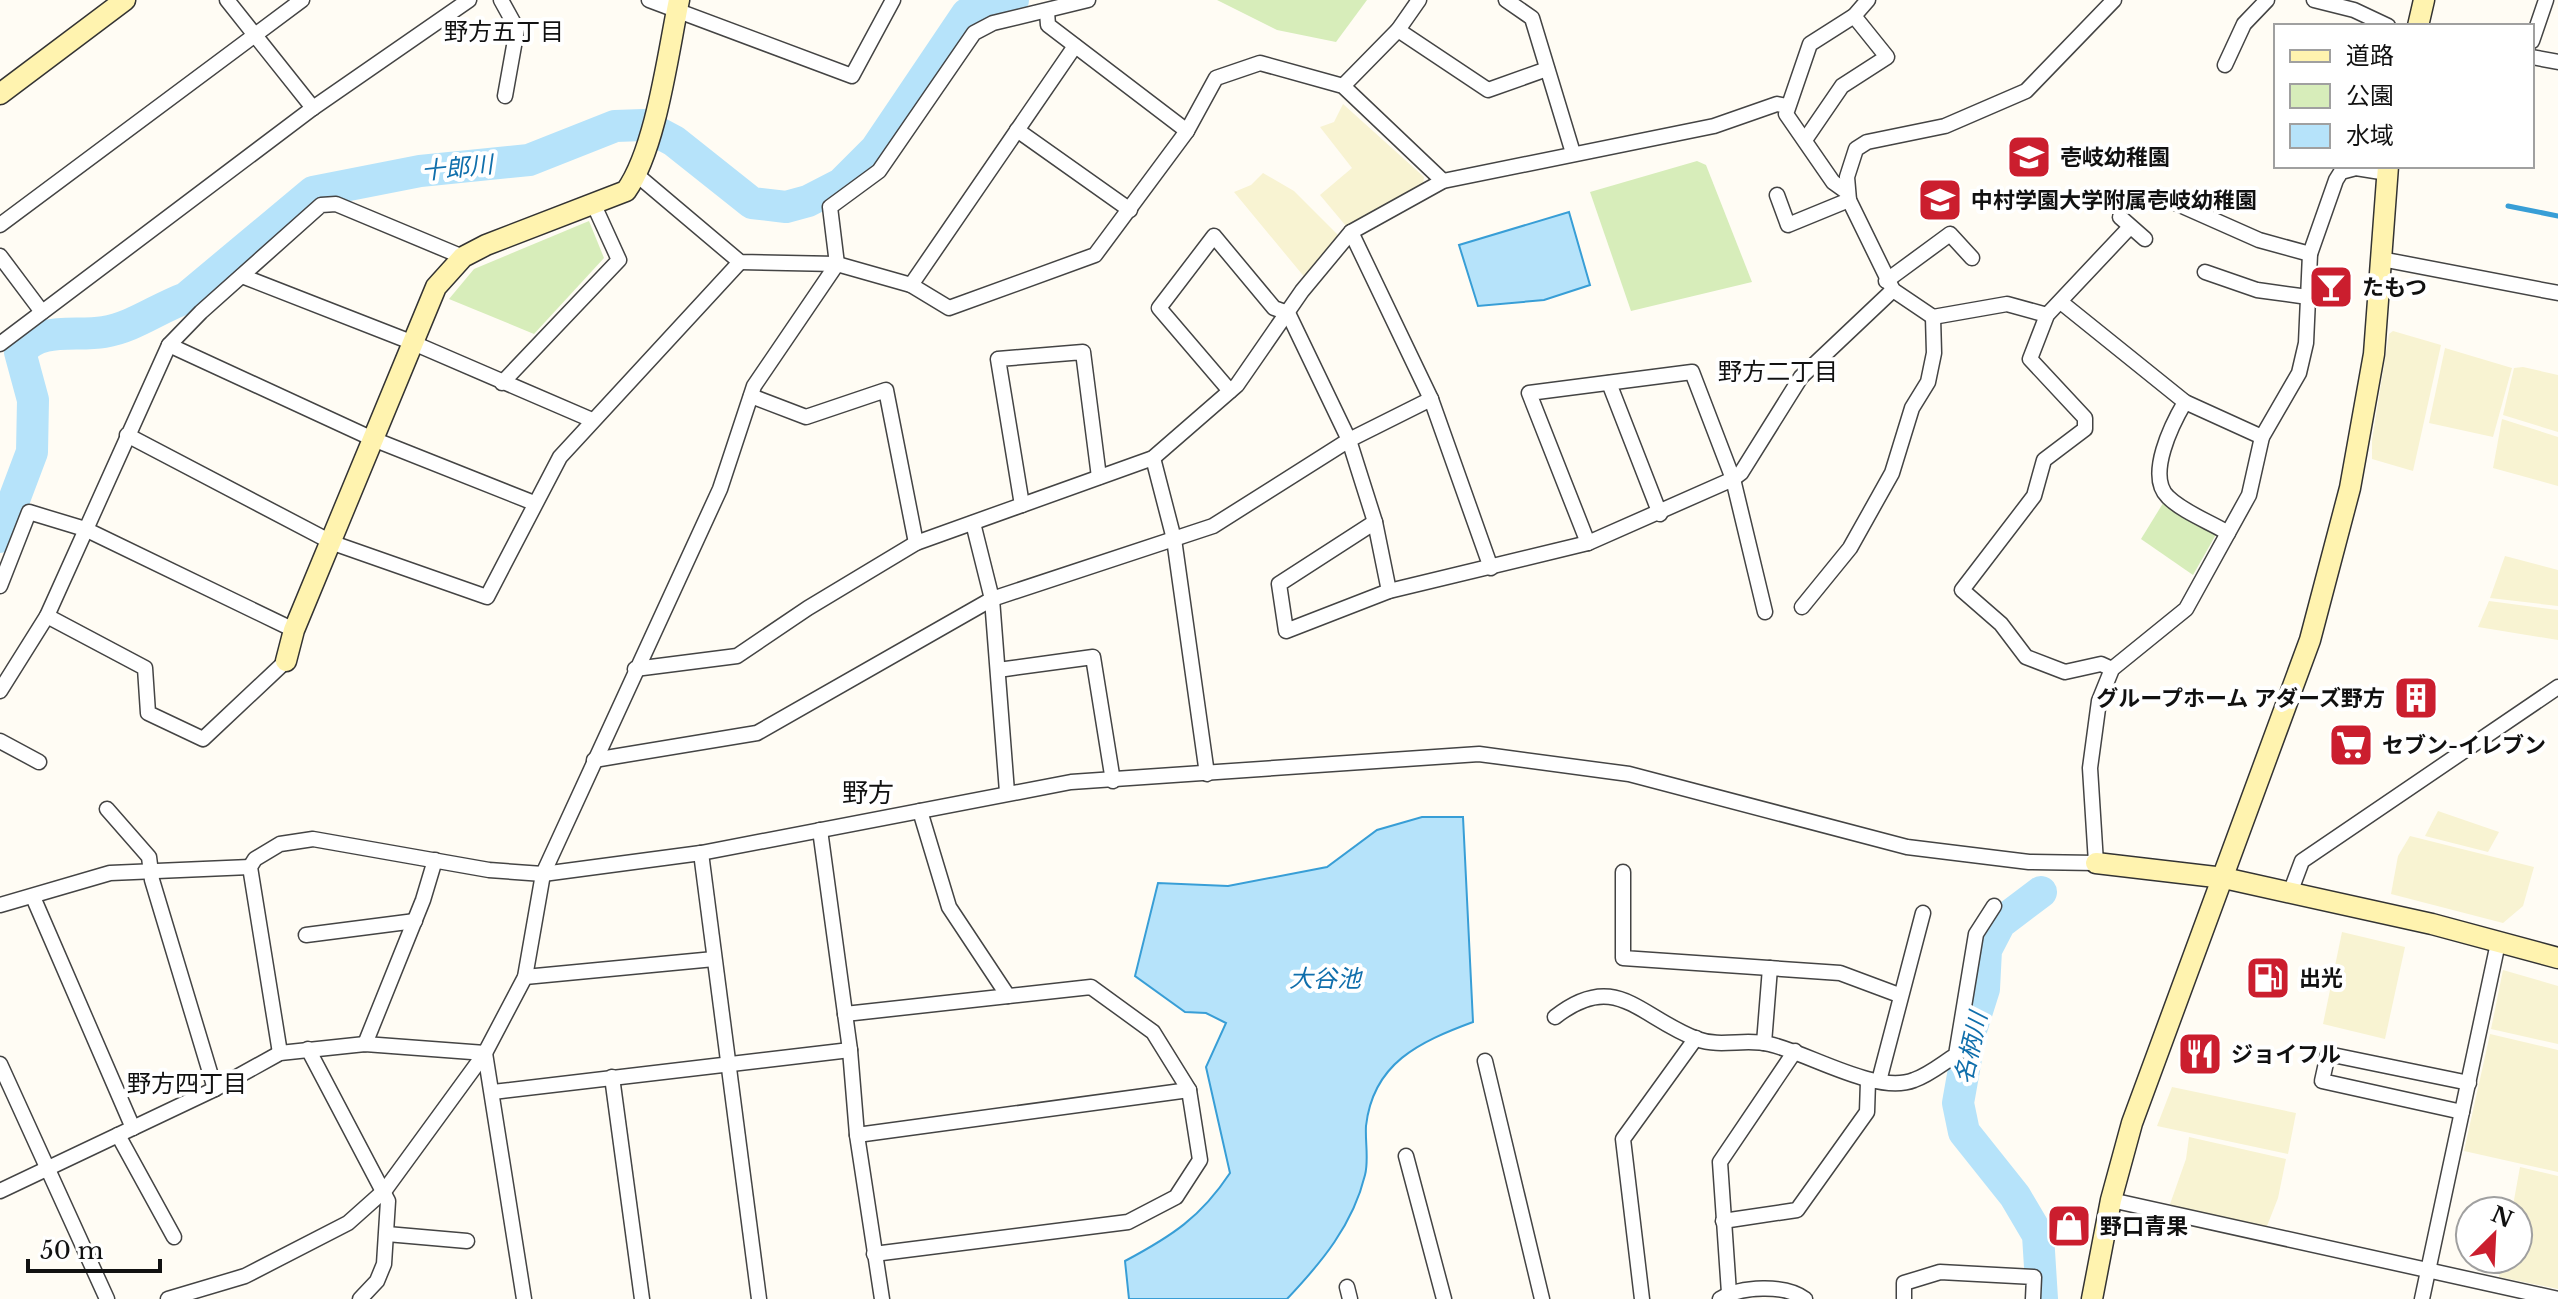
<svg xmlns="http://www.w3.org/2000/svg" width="2558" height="1299" font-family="'Libre Baskerville','Noto Sans JP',serif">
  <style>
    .farmland { fill: #f8f3d2 }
    .green { fill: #d7edba }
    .water { fill: #b6e3fa; stroke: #389ed6; stroke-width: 2 }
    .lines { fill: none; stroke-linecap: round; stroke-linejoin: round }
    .stream { stroke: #389ed6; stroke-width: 5 }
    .river { stroke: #b6e3fa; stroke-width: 32 }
    .street-casing { stroke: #444; stroke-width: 17 }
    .secondary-casing { stroke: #333; stroke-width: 23 }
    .street { stroke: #fff; stroke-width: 14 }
    .secondary { stroke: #fff3af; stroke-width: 20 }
    .labels { text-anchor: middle; stroke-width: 8; stroke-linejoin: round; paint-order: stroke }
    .poi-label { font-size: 22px; font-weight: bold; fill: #111; stroke: #fff; text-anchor: start }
    .neighbourhood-label { font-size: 24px; fill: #111; stroke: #fff }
    .water-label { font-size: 24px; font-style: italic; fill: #106fac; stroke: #fff }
    .quarter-label { font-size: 26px; fill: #111; stroke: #fff }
  </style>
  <rect width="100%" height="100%" fill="#fffcf4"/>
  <g class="farmland">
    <polygon points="1343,104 1424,177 1423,185 1351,232 1320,195 1352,168 1320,127 1334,122"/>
    <polygon points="1263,173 1294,191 1342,239 1306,279 1234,192 1251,185"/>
    <polygon points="2393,331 2441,345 2413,471 2372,459 2372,440 2389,334"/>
    <polygon points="2445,348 2512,368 2493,437 2429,423"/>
    <polygon points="2523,367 2558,375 2558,432 2503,415 2514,368"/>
    <polygon points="2502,419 2558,437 2558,486 2493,468"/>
    <polygon points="2505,556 2558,570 2558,606 2490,598"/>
    <polygon points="2489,601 2558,610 2558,640 2478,627"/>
    <polygon points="2438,811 2499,832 2488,852 2425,836"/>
    <polygon points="2410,836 2534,867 2523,906 2503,923 2391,894 2398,856"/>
    <polygon points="2342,932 2405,947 2385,1039 2323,1024"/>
    <polygon points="2503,970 2558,986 2558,1044 2491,1029"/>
    <polygon points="2490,1034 2558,1050 2558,1172 2464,1151"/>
    <polygon points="2172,1087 2296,1113 2288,1154 2157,1126"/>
    <polygon points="2189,1137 2286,1159 2278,1198 2267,1226 2256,1227 2169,1207 2186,1159"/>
    <polygon points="2520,1167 2558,1176 2558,1289 2499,1277 2502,1259 2518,1259 2518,1211 2512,1211"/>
  </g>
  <g class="green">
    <polygon points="1217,0 1367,0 1336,42 1277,30"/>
    <polygon points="1697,161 1706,165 1752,282 1631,311 1590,192"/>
    <polygon points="589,221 604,258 534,334 449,299 474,269"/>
    <polygon points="2165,500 2218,531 2193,575 2141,539"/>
  </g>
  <g class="water">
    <polygon points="1569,212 1590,285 1544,300 1478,306 1459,245"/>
    <path d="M1422 817H1463L1473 1022C1419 1042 1373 1063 1366 1126 1365 1142 1369 1160 1365 1175 1353 1225 1321 1263 1287 1299H1129L1125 1261C1172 1236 1201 1217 1230 1173L1206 1067 1226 1023 1206 1013 1185 1012 1135 976 1158 883 1228 886 1327 867 1377 830Z"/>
  </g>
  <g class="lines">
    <polyline class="stream" points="2508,206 2558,216"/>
    <g class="river">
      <path d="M0 537 32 452 33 400 20 352C40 326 75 337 104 332 134 327 158 308 186 298L313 192 420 171 529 160 615 126 644 125 674 141 752 203 786 207 808 201 841 184 876 149 967 14 1013 0"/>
      <polyline points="2041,892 2000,923 1986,950 1984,989 1971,1030 1958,1103 1964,1132 2015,1196 2038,1235 2042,1299"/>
    </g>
    <g class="street-casing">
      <g id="street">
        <polyline points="227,0 313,108"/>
        <polyline points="501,0 517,29 505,96"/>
        <polyline points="649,0 852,76 893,0"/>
        <polyline points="1506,0 1532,18 1573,153"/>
        <polyline points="2314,0 2354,10 2388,26"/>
        <polyline points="1047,12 1048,25 1187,131"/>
        <polyline points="1398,30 1488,90 1547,69"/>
        <polyline points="2532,41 2546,0"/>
        <polyline points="2532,57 2558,62"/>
        <polyline points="2225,65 2244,24 2267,0"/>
        <polyline points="1343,86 1398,30 1419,0"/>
        <polyline points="1017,130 1130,210"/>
        <polyline points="1805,140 1842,86 1887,57 1854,16"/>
        <polyline points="637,175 740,262 837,264 911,285 949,308 1095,255 1187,131 1216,78 1260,63 1343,86 1443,181"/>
        <polyline points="1847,192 1833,182 1786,114 1810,44 1854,16 1868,0"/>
        <polyline points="1777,195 1788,225 1849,200"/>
        <polyline points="2171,201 2259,240 2310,254"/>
        <polyline points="2120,217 2145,239"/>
        <polyline points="0,225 302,0"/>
        <polyline points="1351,232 1431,399 1491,568"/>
        <polyline points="0,256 42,312"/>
        <polyline points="2381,259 2558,293"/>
        <polyline points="2205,272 2257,290 2308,297"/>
        <polyline points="242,276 411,342 592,420"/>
        <polyline points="1886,281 1950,234 1972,258"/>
        <polyline points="911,285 1075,46"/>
        <polyline points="2062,303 2185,402 2262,437"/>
        <polyline points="2047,315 2007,304 1933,317 1893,290 1849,200 1847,177 1856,149 1867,142 1945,126 2026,91 2114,0"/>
        <polyline points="0,344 313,108 469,0"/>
        <polyline points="169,345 373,439 534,503"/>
        <polyline points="502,383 619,260 593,203"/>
        <polyline points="1609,383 1660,514"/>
        <polyline points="1230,391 1159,308 1214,236 1274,308 1288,313 1349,440 1375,522 1389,591"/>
        <polyline points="751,396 806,417 886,390 916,543"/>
        <path d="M2185 402C2172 424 2146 476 2168 497 2183 512 2210 522 2228 533"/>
        <polyline points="127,435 333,543 487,597 560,457 740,262"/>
        <polyline points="1153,458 1174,539 1207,774"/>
        <polyline points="1022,505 998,359 1083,352 1099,477"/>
        <polyline points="1375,522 1279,584 1286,631 1389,591 1588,543 1733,479 1741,473 1801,377 1893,290"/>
        <polyline points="973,523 992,599 1007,792"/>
        <polyline points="1588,543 1529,393 1692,372 1733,479 1765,612"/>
        <polyline points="0,586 29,512 85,529 294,630"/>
        <polyline points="1802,607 1850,548 1892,473 1912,408 1928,382 1934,353 1933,317"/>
        <polyline points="47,616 145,668 148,713 203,739 286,661"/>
        <polyline points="635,669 737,656 808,608 916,543 1153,458 1237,385 1302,291 1351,232 1443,181 1714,126 1777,104 1787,106"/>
        <polyline points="2112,669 2101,664 2065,672 2026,657 2001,624 1962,590 2034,496 2044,460 2085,429 2085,418 2030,359 2047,315 2129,228"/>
        <polyline points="998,670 1093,657 1113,781"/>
        <polyline points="0,691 47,616 169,345 201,312 321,205 336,204 463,257"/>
        <polyline points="0,741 39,762"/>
        <polyline points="594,760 757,733 992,599 1213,526 1349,440 1431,399"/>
        <polyline points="107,809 149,857 152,880 215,1089"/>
        <polyline points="920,811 949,907 1008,996"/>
        <polyline points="820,830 850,1050 857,1135 882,1299"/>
        <polyline points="701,853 759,1299"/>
        <polyline points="1623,872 1623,958 1840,973 1899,995"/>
        <polyline points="2290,893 2302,861 2558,687"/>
        <polyline points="33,897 133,1128"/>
        <polyline points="0,905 110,873 250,867"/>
        <polyline points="306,935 415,921"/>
        <polyline points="525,977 714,959"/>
        <polyline points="845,1014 1091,987 1153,1032 1189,1090 1200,1160 1176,1197 1128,1222 874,1254"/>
        <path d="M1555 1017C1616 969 1639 1017 1697 1039 1721 1048 1745 1038 1769 1044 1809 1053 1876 1095 1914 1080 1929 1075 1943 1063 1956 1055L1976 934 1994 906"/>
        <polyline points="1764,1043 1770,968"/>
        <polyline points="365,1044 423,900 435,860"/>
        <polyline points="308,1049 388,1201 384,1264 377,1281 360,1299"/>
        <polyline points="280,1053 250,867 255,859 280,844 313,839 489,870 543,874 701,853 1071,782 1479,754 1629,774 1907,847 2029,862 2096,863 2090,768 2099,701 2112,669 2186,609 2249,495 2262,437 2299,373 2306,343 2310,254 2336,180 2341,172 2356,168 2387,173"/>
        <polyline points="485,1053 524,1299"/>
        <polyline points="1485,1061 1542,1299"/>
        <polyline points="0,1064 107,1299"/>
        <polyline points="612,1077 642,1299"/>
        <polyline points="1879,1081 1923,913"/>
        <polyline points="493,1092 850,1050"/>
        <polyline points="2462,1112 2322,1081 2328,1054 2469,1083"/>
        <polyline points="118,1135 174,1237"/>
        <polyline points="857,1135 1189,1090"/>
        <polyline points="1406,1156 1444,1299"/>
        <polyline points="0,1191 215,1089 280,1053 365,1044 485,1053"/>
        <polyline points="2111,1200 2558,1299"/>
        <polyline points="1723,1221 1797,1210 1867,1112 1868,1081"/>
        <polyline points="387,1234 467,1241"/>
        <polyline points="1347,1287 1350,1299"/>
        <polyline points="1729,1293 1720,1162 1795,1051"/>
        <polyline points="168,1299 245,1276 348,1223 385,1190 485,1053 525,977 543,874 720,489 754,386 837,264 830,207 879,171 974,33 993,23 1088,0"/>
        <polyline points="1642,1299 1623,1139 1696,1038"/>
        <path d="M1720 1299C1741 1286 1785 1284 1805 1299"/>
        <polyline points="1904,1299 1904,1283 1940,1272 2034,1277 2033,1299"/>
        <polyline points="2422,1299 2498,943"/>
      </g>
    </g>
    <g class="secondary-casing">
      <g id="secondary">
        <polyline points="2418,26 2424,0"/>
        <polyline points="0,94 125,0"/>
        <path d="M286 661 294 630 436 287 463 257 486 245 626 191C656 149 668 53 679 0"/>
        <polyline points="2096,863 2224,878 2432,924 2558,958"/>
        <polyline points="2092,1299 2111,1200 2132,1123 2310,640 2350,488 2374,354 2388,166"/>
      </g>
    </g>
    <use href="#street" class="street"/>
    <use href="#secondary" class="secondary"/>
  </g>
  <defs>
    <g id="school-square" transform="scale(2.3)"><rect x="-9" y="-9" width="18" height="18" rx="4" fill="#cb1e2e" stroke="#fff"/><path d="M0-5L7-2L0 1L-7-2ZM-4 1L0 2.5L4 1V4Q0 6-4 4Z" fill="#fff"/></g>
    <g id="bar-square" transform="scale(2.3)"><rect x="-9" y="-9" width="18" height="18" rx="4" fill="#cb1e2e" stroke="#fff"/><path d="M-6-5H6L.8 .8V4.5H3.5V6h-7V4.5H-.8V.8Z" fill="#fff"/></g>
    <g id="building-square" transform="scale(2.3)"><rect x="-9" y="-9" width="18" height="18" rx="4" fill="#cb1e2e" stroke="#fff"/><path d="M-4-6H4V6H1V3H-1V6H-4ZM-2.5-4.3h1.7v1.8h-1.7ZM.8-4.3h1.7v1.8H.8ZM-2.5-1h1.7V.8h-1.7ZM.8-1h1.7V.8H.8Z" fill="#fff"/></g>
    <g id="supermarket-square" transform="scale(2.3)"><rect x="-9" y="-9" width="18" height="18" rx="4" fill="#cb1e2e" stroke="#fff"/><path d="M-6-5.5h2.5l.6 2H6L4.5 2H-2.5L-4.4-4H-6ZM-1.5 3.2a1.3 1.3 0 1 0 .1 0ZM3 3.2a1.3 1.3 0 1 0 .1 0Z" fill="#fff"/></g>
    <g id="fuel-square" transform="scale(2.3)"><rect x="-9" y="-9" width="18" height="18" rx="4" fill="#cb1e2e" stroke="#fff"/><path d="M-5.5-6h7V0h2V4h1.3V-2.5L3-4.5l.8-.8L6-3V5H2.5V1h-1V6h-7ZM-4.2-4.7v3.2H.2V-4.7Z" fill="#fff"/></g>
    <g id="restaurant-square" transform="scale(2.3)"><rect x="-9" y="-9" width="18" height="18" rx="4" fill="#cb1e2e" stroke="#fff"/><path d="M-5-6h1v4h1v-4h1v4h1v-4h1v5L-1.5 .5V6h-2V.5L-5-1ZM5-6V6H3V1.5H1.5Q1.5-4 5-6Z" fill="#fff"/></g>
    <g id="shop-square" transform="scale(2.3)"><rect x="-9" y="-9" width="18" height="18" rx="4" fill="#cb1e2e" stroke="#fff"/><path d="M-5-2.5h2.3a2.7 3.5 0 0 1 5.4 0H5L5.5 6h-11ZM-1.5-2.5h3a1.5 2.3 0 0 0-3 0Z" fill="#fff"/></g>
  </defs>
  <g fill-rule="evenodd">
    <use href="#school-square" x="2029" y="157"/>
    <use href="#school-square" x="1940" y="200"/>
    <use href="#bar-square" x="2331" y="287"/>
    <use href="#building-square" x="2416" y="698"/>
    <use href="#supermarket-square" x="2351" y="745"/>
    <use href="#fuel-square" x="2268" y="978"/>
    <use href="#restaurant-square" x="2200" y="1054"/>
    <use href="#shop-square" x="2069" y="1226"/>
  </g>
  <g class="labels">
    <g class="poi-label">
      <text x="2060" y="165">壱岐幼稚園</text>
      <text x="1971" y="208">中村学園大学附属壱岐幼稚園</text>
      <text x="2362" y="295">たもつ</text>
      <text x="2385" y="706" text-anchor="end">グループホーム アダーズ野方</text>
      <text x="2382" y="753">セブン-イレブン</text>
      <text x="2299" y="986">出光</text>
      <text x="2231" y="1062">ジョイフル</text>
      <text x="2100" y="1234">野口青果</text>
    </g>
    <g class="neighbourhood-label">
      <text x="504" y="40">野方五丁目</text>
      <text x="1778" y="380">野方二丁目</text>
      <text x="187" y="1092">野方四丁目</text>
    </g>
    <g class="water-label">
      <text transform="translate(457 168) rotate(-6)" y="8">十郎川</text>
      <text x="1325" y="987">大谷池</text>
      <text transform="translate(1971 1048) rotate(-77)" y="8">名柄川</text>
    </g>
    <g class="quarter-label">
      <text x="868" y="802">野方</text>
    </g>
  </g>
  <rect x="2274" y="24" width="260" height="144" fill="#ffffff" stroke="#a0a0a0" stroke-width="2"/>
  <rect x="2290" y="50" width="40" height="12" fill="#fff3af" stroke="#a0a0a0" stroke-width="2"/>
  <text x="2346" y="64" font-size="24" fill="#111111">道路</text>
  <rect x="2290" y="84" width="40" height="24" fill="#d7edba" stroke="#a0a0a0" stroke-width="2"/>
  <text x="2346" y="104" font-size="24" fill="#111111">公園</text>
  <rect x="2290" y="124" width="40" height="24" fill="#b6e3fa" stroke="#a0a0a0" stroke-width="2"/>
  <text x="2346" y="144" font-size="24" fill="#111111">水域</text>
  <g transform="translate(2494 1235) rotate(24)"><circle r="38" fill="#ffffff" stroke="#a0a0a0" stroke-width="2"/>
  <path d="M0-6L14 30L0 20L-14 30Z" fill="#cb1e2e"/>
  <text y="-12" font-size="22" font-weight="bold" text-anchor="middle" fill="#111111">N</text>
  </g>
  <path d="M28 1259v12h132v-12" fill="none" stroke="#111111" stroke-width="4"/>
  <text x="40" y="1259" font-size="24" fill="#111111" stroke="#ffffff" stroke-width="6" paint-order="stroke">50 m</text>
</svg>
